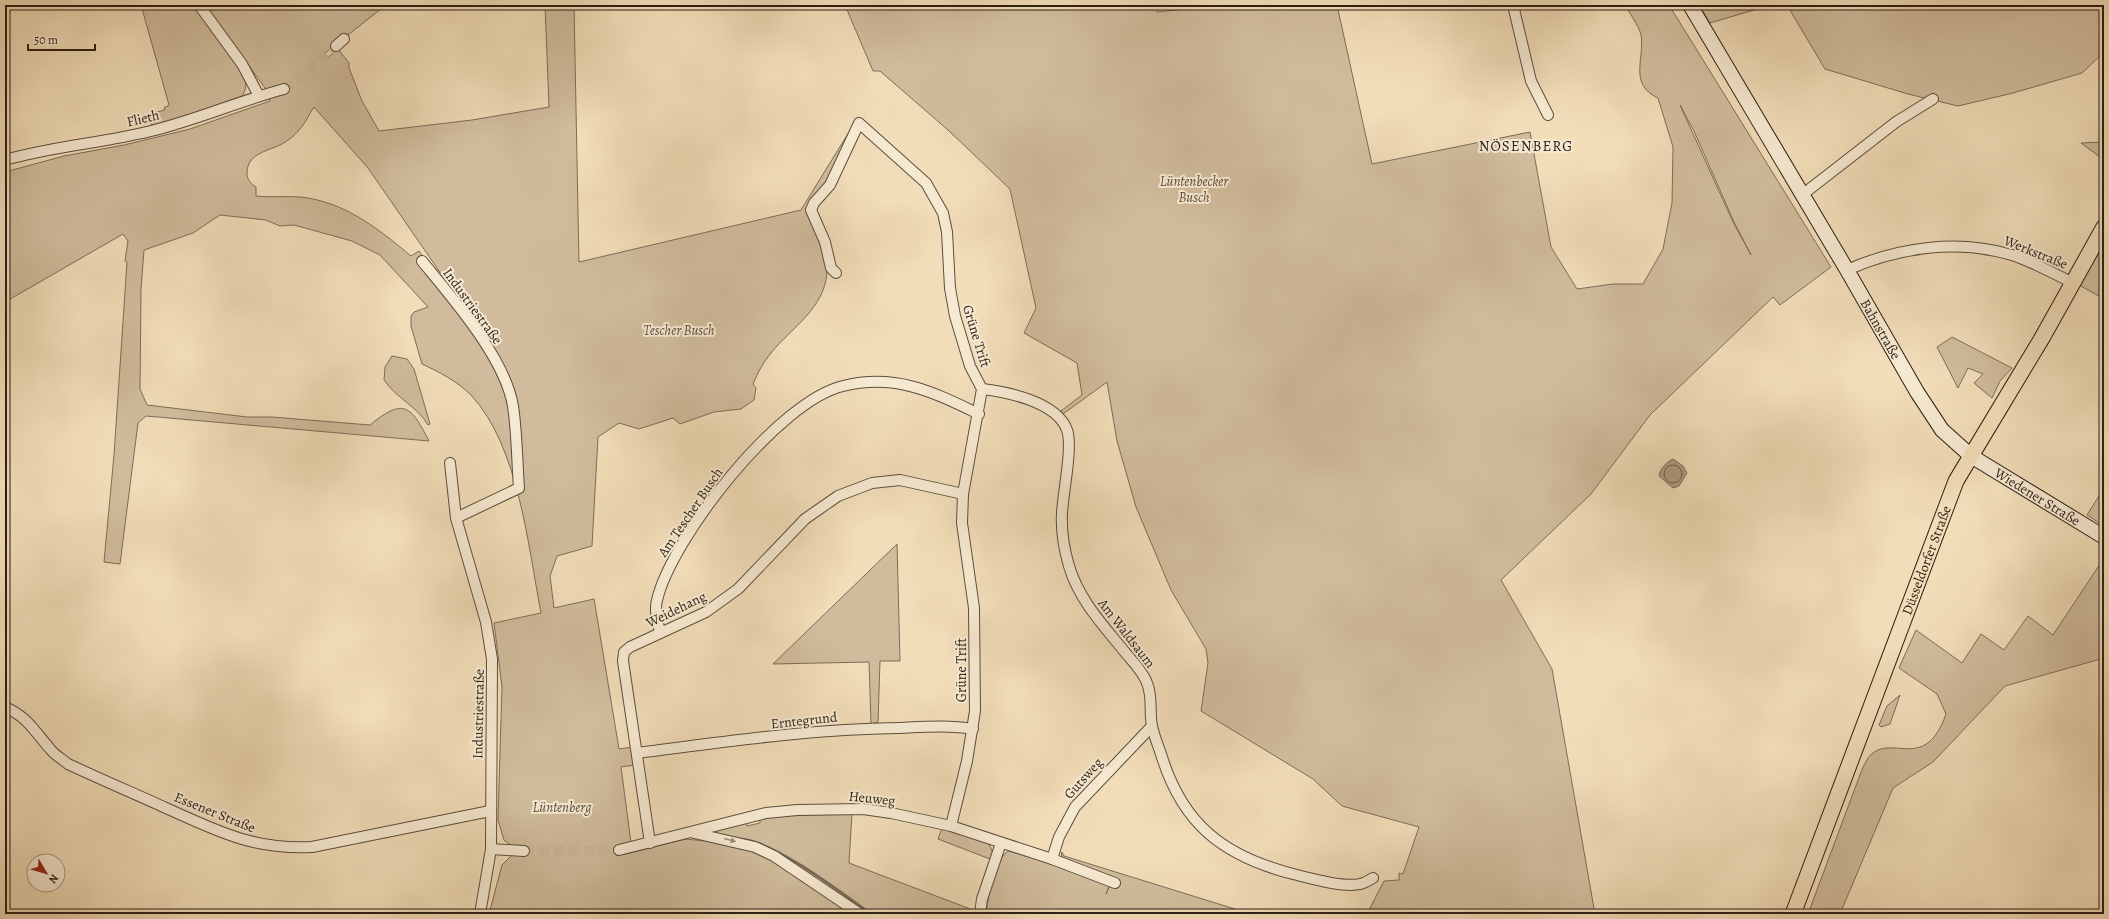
<svg xmlns="http://www.w3.org/2000/svg" width="2109" height="919" font-family="Alegreya,serif">
  <style>
    .green { fill: #d0bc9c; stroke: #7e6c58; fill-rule: evenodd }
    .water { fill: #ae9c81; stroke: #7a6956 }
    .lines { fill: none; stroke-linecap: round; stroke-linejoin: round }
    .shore { stroke: #6d5c4b; stroke-width: 1 }
    .stream { stroke: #7a6956; stroke-width: 2.5 }
    .street-tunnel { stroke: #cab797; stroke-width: 10; stroke-dasharray: 10 5; stroke-linecap: butt }
    .street-casing { stroke: #5d4d3e; stroke-width: 12 }
    .secondary-casing { stroke: #2c1d15; stroke-width: 16 }
    .primary-casing { stroke: #2c1d15; stroke-width: 17 }
    .street { stroke: #f6e9d1; stroke-width: 10 }
    .secondary { stroke: #f6e9d1; stroke-width: 14 }
    .primary { stroke: #f1ddb8; stroke-width: 15 }
    .oneway { fill: #9b8d7c }
    .labels { text-anchor: middle; stroke-width: 4; stroke-linejoin: round; paint-order: stroke }
    .street-label { font-size: 14px; fill: #2c1d15; stroke: #f6e9d1 }
    .park-label { font-size: 14px; font-style: italic; fill: #5d4d3e; stroke: #f6e9d1 }
    .neighbourhood-label { font-size: 15px; letter-spacing: 1px; fill: #2c1d15; stroke: #f6e9d1 }
  </style>
  <rect width="100%" height="100%" fill="#f1ddb8"/>
  <filter id="stains"><feTurbulence type="fractalNoise" baseFrequency=".005" numOctaves="4"/><feColorMatrix values="0 0 0 0 .2 0 0 0 0 .09 0 0 0 0 .02 0 0 0 .5 -.17"/></filter>
  <radialGradient id="worn" r=".72"><stop offset=".6" stop-color="#630" stop-opacity="0"/><stop offset="1" stop-color="#630" stop-opacity=".3"/></radialGradient>
  <g class="green">
    <path d="M141 5H196L244 75C247 86 247 92 238 100L152 127 148 114 165 110 164 108 169 105Z"/>
    <path d="M205 5H386L320 57 322 62 338 49 349 63V68L362 101 379 131 472 120 549 107 545 5H574L579 262 801 210 849 132 828 184 812 200C818 223 828 249 827 272 825 308 792 327 771 353 763 363 758 372 753 384L756 388 754 400 741 409 714 412 680 424 673 418 639 429 619 423 598 437 592 546 557 556 550 576 554 608 594 599 619 749 633 747 635 765 621 767 631 843 618 854H626L686 839 733 844 768 856 854 914H489L502 865 513 854V847L504 840 498 820 502 687 494 623 541 613C528 546 519 447 471 395 457 381 439 372 422 364L411 326V316L414 312 428 307 380 255 352 241 294 225 280 226 266 220 220 215 193 233 144 250 141 289 140 389 147 405 247 417H272L370 425C404 397 411 406 429 441L146 416 138 423 120 564 104 562 114 455 127 262 125 261 128 241 123 234 5 302V172L64 156 124 145 190 129 270 101 265 88ZM314 107 368 168 477 326 443 285 419 251 411 256C381 231 349 205 308 198 291 195 273 198 256 196V187C251 184 247 180 247 173 247 153 269 151 282 144 288 141 295 135 299 130 305 124 309 114 314 107Z"/>
    <path d="M845 5H1156L1157 12 1224 5H1337L1372 164 1530 132 1551 247 1577 289 1613 284H1643L1663 249 1672 203 1673 147 1658 98C1628 84 1645 59 1641 35 1639 26 1630 14 1625 5H1669L1831 267 1780 305 1773 297 1650 415 1591 494 1501 580 1552 669 1595 914H1367L1384 881 1399 880V873L1403 874 1419 827 1342 806 1313 779 1201 711 1208 663 1206 649 1171 590 1136 507 1117 441 1107 382 1063 414 1061 411 1082 395 1077 363 1024 333 1036 308 1010 189 948 130 880 71H873ZM1680 105 1694 131 1734 222 1751 255 1733 222Z"/>
    <polygon points="1699,5 1771,5 1710,23"/>
    <polygon points="1781,5 2104,5 2104,52 2082,73 2013,93 1958,106 1908,94 1825,69 1788,7"/>
    <polygon points="2104,142 2104,160 2081,143"/>
    <polygon points="2104,239 2104,299 2079,285"/>
    <polygon points="1952,337 2012,368 2000,381 1992,398 1974,383 1983,374 1968,368 1958,388 1937,347"/>
    <path d="M392 356 407 359 414 369 430 424 428 425C417 406 396 398 384 380L385 367Z"/>
    <polygon points="2104,488 2104,526 2087,515"/>
    <polygon points="897,544 900,661 880,661 878,722 871,724 869,662 773,664"/>
    <path d="M2104 558V658L2005 686 1933 762 1893 788 1840 914H1808L1860 775C1862 769 1865 763 1868 758 1890 730 1924 776 1946 714L1937 694 1899 668 1916 630 1962 663 1981 634 2004 650 2028 616 2053 635Z"/>
    <polygon points="1900,695 1890,724 1881,727 1879,725 1887,706"/>
    <polygon points="852,813 849,863 973,910 974,914 868,914 787,860 714,834 713,831 746,821 747,826 760,823 760,819 781,816"/>
    <polygon points="942,828 989,844 993,853 990,859 938,839"/>
    <path d="M1009 851 1111 882 1106 894 1113 878 1067 861 1061 855 1062 852 1064 856 1251 914H986C987 901 996 855 1009 851Z"/>
  </g>
  <path class="water" d="M1673 459 1683 466 1687 473 1679 486 1673 488 1659 476C1660 468 1667 462 1673 459Z"/>
  <g class="lines">
    <circle class="shore" cx="1673" cy="474" r="9"/>
    <path class="stream" d="M742 839C775 842 842 893 871 914"/>
    <g class="street-tunnel">
      <polyline points="284,89 336,46"/>
      <polyline points="524,851 619,850"/>
    </g>
    <g class="street-casing">
      <g id="street">
        <polyline points="199,5 242,64 259,96"/>
        <polyline points="1513,5 1531,81 1548,115"/>
        <polyline points="336,46 344,39"/>
        <path d="M5 160C53 146 103 143 151 131 196 120 239 101 284 89"/>
        <polyline points="1802,195 1896,122 1933,99"/>
        <path d="M422 261C453 299 505 358 513 406 517 433 517 461 519 488L456 518"/>
        <path d="M1847 270C1899 247 1957 239 2012 255 2033 262 2053 273 2073 283"/>
        <polyline points="836,273 831,268 825,242 811,210 814,203 830,185 859,123 926,183 943,213 947,232 950,288 955,316 970,366 982,389 963,494 962,523 974,608 975,711 967,761 951,826"/>
        <path d="M982 389C1008 392 1057 402 1067 430 1073 447 1063 492 1062 513 1061 530 1064 549 1069 566 1079 600 1103 625 1124 651 1132 661 1143 671 1147 683 1153 697 1149 712 1152 726 1154 736 1158 745 1161 754 1182 824 1223 856 1293 874 1309 878 1344 888 1360 884 1365 883 1369 880 1373 878"/>
        <polyline points="450,463 456,518 486,622 492,659 491,849 480,914"/>
        <path d="M660 633C658 622 654 611 657 600 672 537 779 401 843 386 896 373 933 392 979 414"/>
        <path d="M5 707C29 718 34 731 51 750 55 755 62 759 68 764 100 779 133 793 166 808 217 831 254 850 312 847L490 811"/>
        <path d="M637 753C724 742 810 729 897 728 923 727 948 725 973 729"/>
        <polyline points="694,833 755,847 774,856 860,914"/>
        <polyline points="650,843 623,661 624,652 630,647 706,612 738,589 805,519 838,496 872,483 900,480 963,494"/>
        <polyline points="491,849 524,851"/>
        <polyline points="619,850 766,813 797,810 863,809 891,813 951,826 1052,859 1115,883"/>
        <polyline points="1052,859 1059,837 1075,807 1152,726"/>
        <polyline points="980,914 982,899 1001,843"/>
      </g>
    </g>
    <g class="secondary-casing">
      <g id="secondary">
        <path id="s1" d="M1690 5 1847 270 1917 392 1942 430 1971 456 2104 537"/>
      </g>
    </g>
    <g class="primary-casing">
      <g id="primary">
        <path id="s2" d="M1793 914 1956 481 2042 338 2104 227"/>
      </g>
    </g>
    <use href="#street" class="street"/>
    <use href="#secondary" class="secondary"/>
    <use href="#primary" class="primary"/>
  </g>
  <defs><path id="oneway-solid" d="M-6-.8H1V-3.2L6.5 0L1 3.2V.8H-6Z"/></defs>
  <use class="oneway" href="#oneway-solid" transform="translate(730 840) rotate(15)"/>
  <g class="labels">
    <g class="street-label">
      <text transform="translate(143 118) rotate(-13)" y="5">Flieth</text>
      <text transform="translate(2036 252) rotate(22)" y="5">Werkstraße</text>
      <text transform="translate(473 306) rotate(54)" y="5">Industriestraße</text>
      <text dy="5" stroke="none"><textPath href="#s1" startOffset="376">Bahnstraße</textPath></text>
      <text transform="translate(977 336) rotate(73)" y="5">Grüne Trift</text>
      <text dy="5" stroke="none"><textPath href="#s1" startOffset="611">Wiedener Straße</textPath></text>
      <text transform="translate(690 512) rotate(-56)" y="5">Am Tescher Busch</text>
      <text dy="5" stroke="none"><textPath href="#s2" startOffset="378">Düsseldorfer Straße</textPath></text>
      <text transform="translate(676 609) rotate(-26)" y="5">Weidehang</text>
      <text transform="translate(1127 633) rotate(52)" y="5">Am Waldsaum</text>
      <text transform="translate(961 670) rotate(-90)" y="5">Grüne Trift</text>
      <text transform="translate(478 714) rotate(-89)" y="5">Industriestraße</text>
      <text transform="translate(804 720) rotate(-6)" y="5">Erntegrund</text>
      <text transform="translate(1083 778) rotate(-48)" y="5">Gutsweg</text>
      <text transform="translate(872 798) rotate(6)" y="5">Heuweg</text>
      <text transform="translate(215 812) rotate(22)" y="5">Essener Straße</text>
    </g>
    <g class="park-label">
      <text x="1194" y="186">Lüntenbecker<tspan x="1194" dy="16">Busch</tspan></text>
      <text x="679" y="335">Tescher Busch</text>
      <text x="562" y="812">Lüntenberg</text>
    </g>
    <g class="neighbourhood-label">
      <text x="1526" y="151">NÖSENBERG</text>
    </g>
  </g>
  <rect width="2109" height="919" fill="none" stroke="#f1ddb8" stroke-width="20"/>
  <rect x="6" y="6" width="2097" height="907" fill="none" stroke="#2c1d15" stroke-width="2"/>
  <rect x="10" y="10" width="2089" height="899" fill="none" stroke="#2c1d15"/>
  <g transform="translate(46 873) rotate(128)"><circle r="19" fill="#f6e9d1" stroke="#a59786"/>
  <path d="M0-3L7 15L0 10L-7 15Z" fill="#8f2418"/>
  <text y="-6" font-size="11" font-weight="bold" text-anchor="middle" fill="#2c1d15">N</text>
  </g>
  <path d="M28 44v6h67v-6" fill="none" stroke="#2c1d15" stroke-width="2"/>
  <text x="34" y="44" font-size="12" fill="#2c1d15" stroke="#f6e9d1" stroke-width="3" paint-order="stroke">50 m</text>
  <rect width="100%" height="100%" filter="url(#stains)"/>
  <rect width="100%" height="100%" fill="url(#worn)"/>
</svg>
